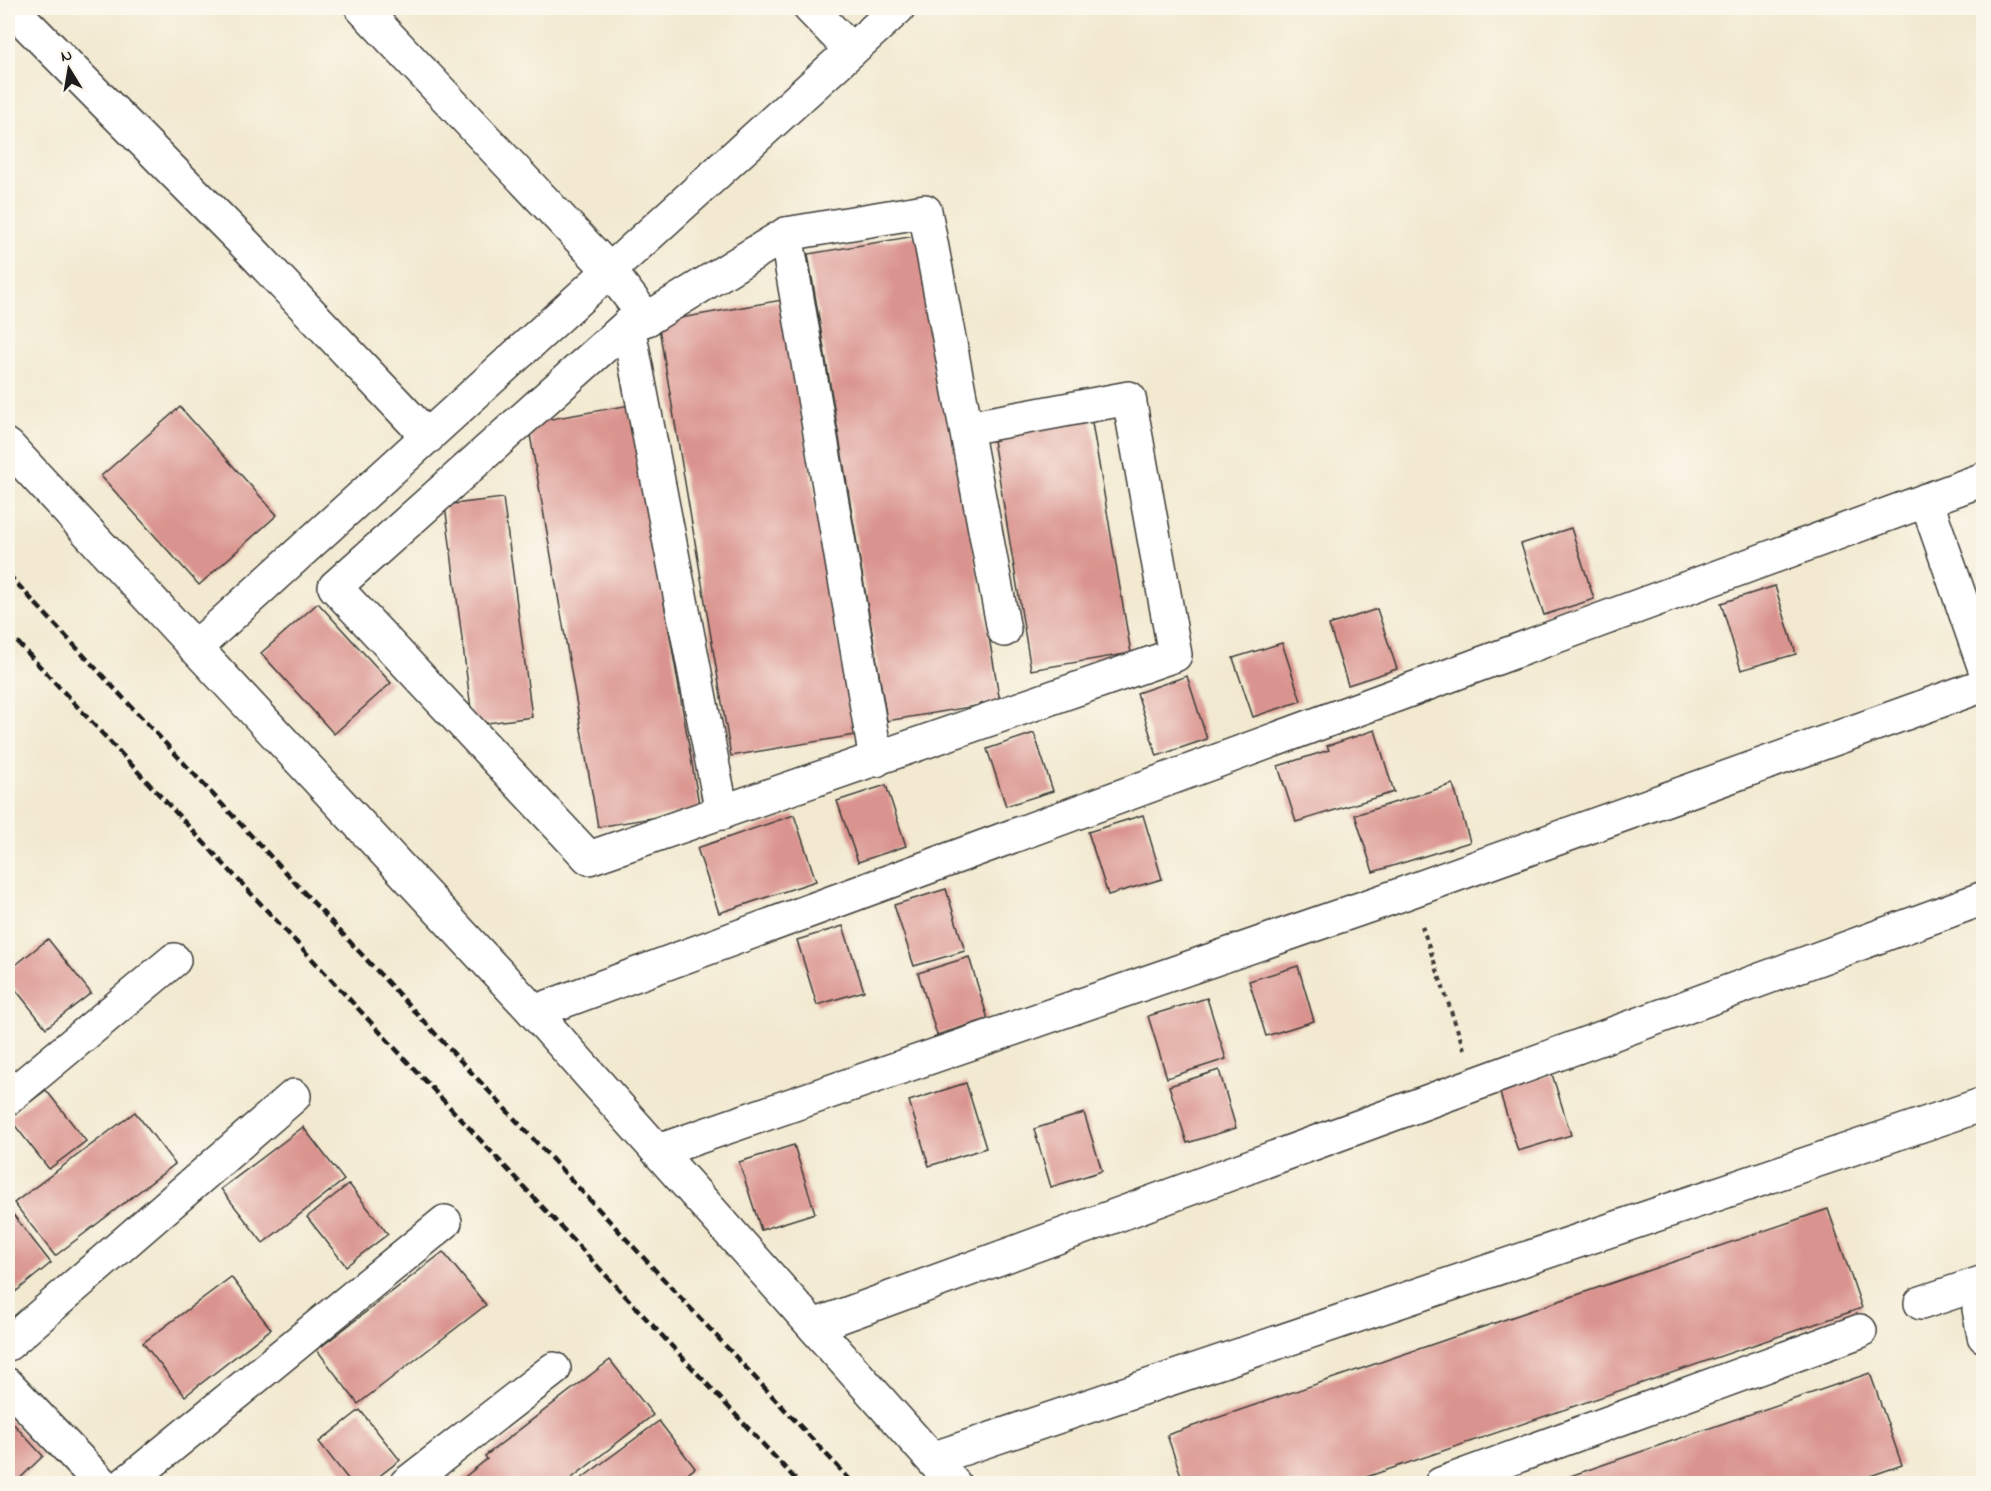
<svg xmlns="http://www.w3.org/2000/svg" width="1991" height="1491" font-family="'Indie Flower',sans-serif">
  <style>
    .building { fill: #da948f }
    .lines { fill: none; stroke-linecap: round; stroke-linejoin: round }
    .minor-casing { stroke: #3c3b37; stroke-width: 36 }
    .path { stroke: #3c3b37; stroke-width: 4; stroke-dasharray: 4.5 4.5; stroke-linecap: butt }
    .minor { stroke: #fff; stroke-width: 33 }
    .rail { stroke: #1c1c1c; stroke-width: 4.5; stroke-dasharray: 9 4.5; stroke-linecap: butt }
  </style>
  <rect width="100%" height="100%" fill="#fbf7ec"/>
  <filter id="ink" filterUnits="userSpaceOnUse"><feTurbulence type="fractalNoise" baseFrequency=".0167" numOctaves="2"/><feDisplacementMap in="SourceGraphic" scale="12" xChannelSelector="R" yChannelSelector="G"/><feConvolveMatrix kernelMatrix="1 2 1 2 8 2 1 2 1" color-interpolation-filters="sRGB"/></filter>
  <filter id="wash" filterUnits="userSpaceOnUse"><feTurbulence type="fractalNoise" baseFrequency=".008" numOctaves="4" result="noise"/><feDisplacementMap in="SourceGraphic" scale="24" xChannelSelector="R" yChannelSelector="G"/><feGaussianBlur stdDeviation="1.35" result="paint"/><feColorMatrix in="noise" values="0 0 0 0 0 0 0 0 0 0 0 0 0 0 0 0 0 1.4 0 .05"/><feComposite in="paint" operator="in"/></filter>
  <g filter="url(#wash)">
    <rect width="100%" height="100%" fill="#f2e9d0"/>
    <g id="blocks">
      <g class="building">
        <polygon points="921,235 1000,702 887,721 808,254"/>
        <polygon points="782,300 855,735 731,756 658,322"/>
        <polygon points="630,405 700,810 598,827 528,423"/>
        <polygon points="180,407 277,515 199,585 101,476"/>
        <polygon points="1091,417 1131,653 1031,670 992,434"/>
        <polygon points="503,498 532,717 473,725 445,505"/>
        <polygon points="1571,528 1594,599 1544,615 1521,544"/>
        <polygon points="1775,586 1796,654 1741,670 1721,603"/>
        <polygon points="318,603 391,683 334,734 261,653"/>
        <polygon points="1377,609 1397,669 1348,685 1329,625"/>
        <polygon points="1282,643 1301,701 1253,717 1233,658"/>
        <polygon points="1187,676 1207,739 1157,756 1137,693"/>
        <polygon points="1375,730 1394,792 1296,822 1278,766 1329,750 1327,746"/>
        <polygon points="1034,733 1053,791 1006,806 987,749"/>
        <polygon points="1453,784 1470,842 1373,872 1355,815"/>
        <polygon points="886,785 906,846 858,862 837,801"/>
        <polygon points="794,815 816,881 719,913 697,848"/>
        <polygon points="1143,815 1162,879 1108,895 1088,832"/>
        <polygon points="946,889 965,951 914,966 894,905"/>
        <polygon points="843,926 864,991 817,1005 797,940"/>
        <polygon points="48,939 91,993 46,1028 8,980 8,971"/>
        <polygon points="969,957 988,1019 937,1035 918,973"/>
        <polygon points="1298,966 1314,1021 1266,1036 1249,981"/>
        <polygon points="1207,998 1226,1059 1167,1078 1148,1016"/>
        <polygon points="1219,1070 1236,1128 1187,1143 1169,1086"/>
        <polygon points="1552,1074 1571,1135 1518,1151 1499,1090"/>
        <polygon points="966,1083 986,1148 929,1166 909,1101"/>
        <polygon points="46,1090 86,1141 49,1169 9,1118"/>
        <polygon points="135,1112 175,1164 55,1256 14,1203"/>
        <polygon points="1084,1113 1102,1171 1051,1187 1034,1129"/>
        <polygon points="303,1127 344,1180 263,1243 221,1189"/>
        <polygon points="794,1145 815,1213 761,1230 739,1162"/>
        <polygon points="349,1184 388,1234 346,1266 307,1217"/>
        <polygon points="8,1208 51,1263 8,1298"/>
        <polygon points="1828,1209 1862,1308 1346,1484 1184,1484 1167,1435"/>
        <polygon points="443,1252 486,1305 358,1404 317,1350"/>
        <polygon points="231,1277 271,1329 185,1396 143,1343"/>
        <polygon points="610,1360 653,1415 564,1484 456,1484 487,1459 485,1456"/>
        <polygon points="1870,1373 1902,1465 1847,1484 1547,1484"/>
        <polygon points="360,1410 400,1460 369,1484 352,1484 319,1442"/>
        <polygon points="8,1418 43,1456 14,1484 8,1484"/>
        <polygon points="659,1421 695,1468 675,1484 574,1484"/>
      </g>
    </g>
  </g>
  <g filter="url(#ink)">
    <use href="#blocks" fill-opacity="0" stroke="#3c3b37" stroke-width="1.5"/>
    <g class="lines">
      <g class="minor-casing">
        <g id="minor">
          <polyline points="11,8 249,248 428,437"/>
          <polyline points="362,8 610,271 647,319 786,234 925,211 1004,630"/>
          <polyline points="810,8 851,50"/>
          <polyline points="786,234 876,760"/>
          <polyline points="647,319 628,325 335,587 589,858 1175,655 1129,398 967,428"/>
          <polyline points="628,325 722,813"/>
          <polyline points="8,446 534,1012 954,1484"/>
          <polyline points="1926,500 1984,666"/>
          <polyline points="195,648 898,8"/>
          <polyline points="534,1012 1984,479"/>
          <polyline points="8,1098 174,960"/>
          <polyline points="658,1151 1380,902 1984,685"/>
          <polyline points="1984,1295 1979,1309 1984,1336"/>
          <polyline points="1921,1303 1984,1282"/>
          <polyline points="814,1326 1984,898"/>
          <polyline points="8,1344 294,1096"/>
          <polyline points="8,1385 102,1484"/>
          <polyline points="932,1459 1984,1104"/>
          <polyline points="125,1484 445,1222"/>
          <polyline points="406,1484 554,1369"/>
          <polyline points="1441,1484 1860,1331"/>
        </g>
      </g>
      <polyline class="path" points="1422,926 1464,1049"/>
      <use href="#minor" class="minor"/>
      <g class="rail">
        <polyline points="8,574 854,1484"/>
        <polyline points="8,632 800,1484"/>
      </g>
    </g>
  </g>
  <rect width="1991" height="1491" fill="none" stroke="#fbf7ec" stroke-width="30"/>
  <g transform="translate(69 69) rotate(349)" stroke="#fbf7ec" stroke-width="4.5" paint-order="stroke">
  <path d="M0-4.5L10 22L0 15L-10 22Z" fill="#1c1c1c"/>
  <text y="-9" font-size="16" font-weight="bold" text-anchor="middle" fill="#1c1c1c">N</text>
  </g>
</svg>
